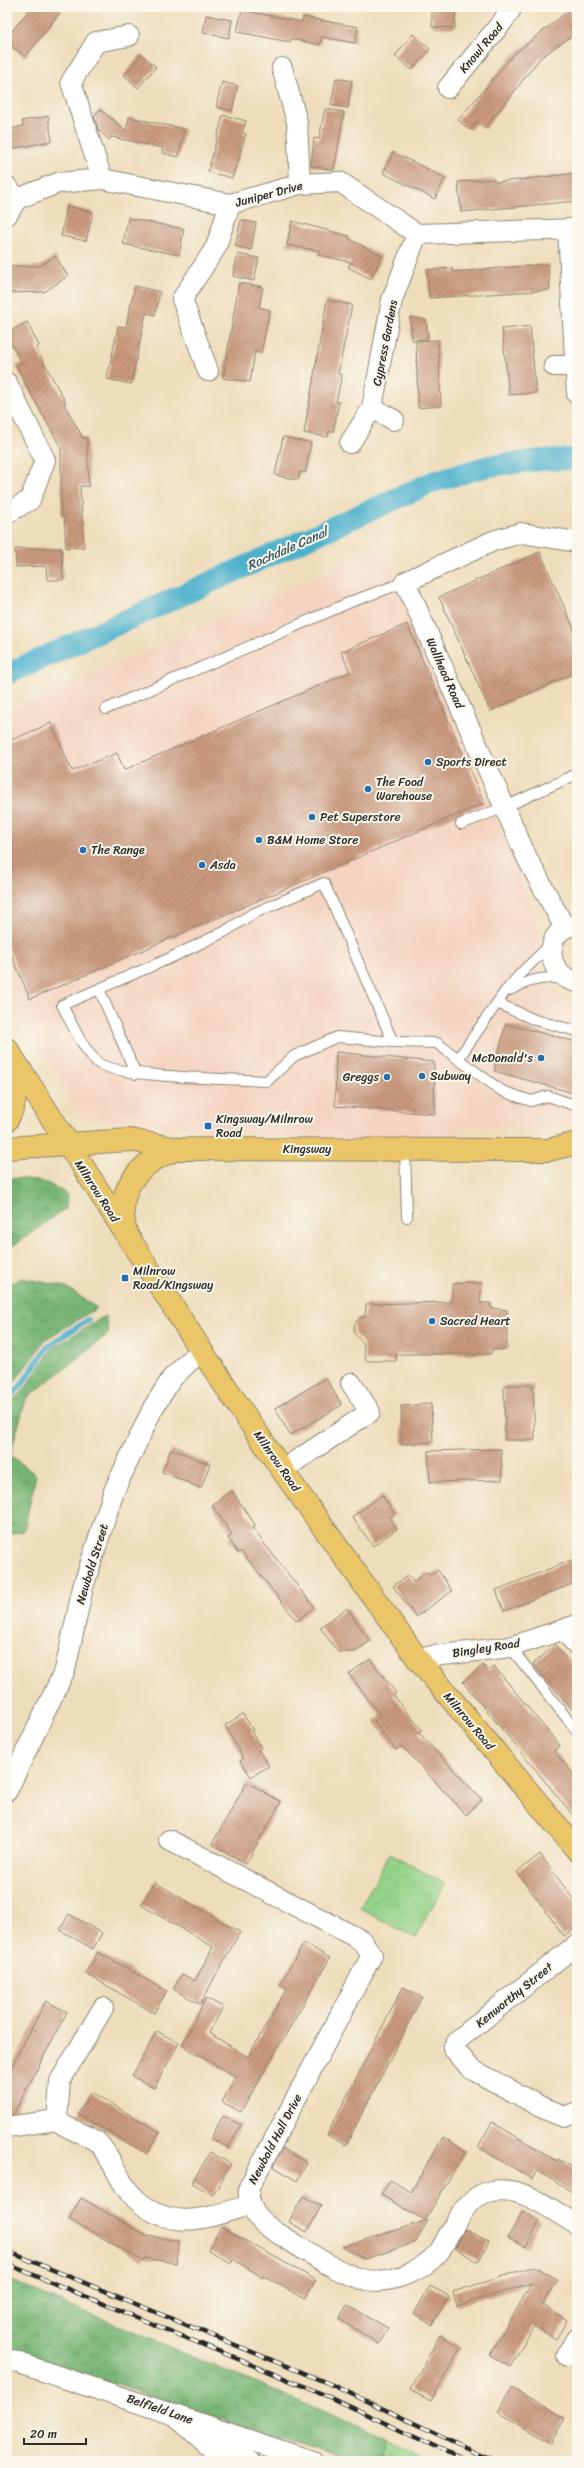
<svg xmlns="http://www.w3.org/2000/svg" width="584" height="2468" font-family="Sriracha,sans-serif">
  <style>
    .built { fill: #f4d3c0 }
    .grass { fill: url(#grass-dots); stroke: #607f5a }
    .forest { fill: url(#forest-crowns); stroke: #517050 }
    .park { fill: url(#park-crowns); stroke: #607f5a }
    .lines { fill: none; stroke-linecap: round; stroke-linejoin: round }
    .stream { stroke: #4db1cc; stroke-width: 6 }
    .canal { stroke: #4db1cc; stroke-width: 22 }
    .building { fill: url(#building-hatch) }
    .service-casing { stroke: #8c8473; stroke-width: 12 }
    .minor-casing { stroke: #8c8473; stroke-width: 22 }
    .primary-casing { stroke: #8c8473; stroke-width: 24 }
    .service { stroke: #fff; stroke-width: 10 }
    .minor { stroke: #fff; stroke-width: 20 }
    .primary { stroke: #ebc669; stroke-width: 22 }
    .rail-casing { stroke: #2b2b2b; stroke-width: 4.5 }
    .rail { stroke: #fbf7ec; stroke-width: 3; stroke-dasharray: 9; stroke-linecap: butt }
    .poi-dot { fill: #1f6fb2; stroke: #fbf7ec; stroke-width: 1.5 }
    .labels { text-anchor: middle; stroke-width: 4; stroke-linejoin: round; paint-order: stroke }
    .street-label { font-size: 12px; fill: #2b2b2b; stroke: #fbf7ec }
    .poi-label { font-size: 12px; fill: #2b2b2b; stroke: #fbf7ec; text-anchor: start }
    .water-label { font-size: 13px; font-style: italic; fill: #375a63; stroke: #fbf7ec }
  </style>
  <defs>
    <pattern id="grass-dots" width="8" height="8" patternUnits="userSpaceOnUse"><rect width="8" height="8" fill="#94d389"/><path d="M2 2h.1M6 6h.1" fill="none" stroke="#80b576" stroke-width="1.8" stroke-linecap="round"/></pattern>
    <pattern id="forest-crowns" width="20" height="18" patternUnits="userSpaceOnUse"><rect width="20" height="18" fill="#77b575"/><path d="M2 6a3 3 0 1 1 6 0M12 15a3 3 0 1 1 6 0" fill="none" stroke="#629360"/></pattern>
    <pattern id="park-crowns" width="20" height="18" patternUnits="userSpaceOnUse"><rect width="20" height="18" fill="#94d389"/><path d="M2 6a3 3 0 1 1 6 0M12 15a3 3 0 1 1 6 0" fill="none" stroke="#80b576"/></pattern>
    <pattern id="building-hatch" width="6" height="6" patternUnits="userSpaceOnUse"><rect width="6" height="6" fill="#ca997e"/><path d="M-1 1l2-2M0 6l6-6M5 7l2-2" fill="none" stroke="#a47d67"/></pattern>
  </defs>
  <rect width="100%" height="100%" fill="#fbf7ec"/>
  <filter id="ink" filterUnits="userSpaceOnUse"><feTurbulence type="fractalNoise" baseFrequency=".025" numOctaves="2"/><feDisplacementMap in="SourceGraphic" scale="8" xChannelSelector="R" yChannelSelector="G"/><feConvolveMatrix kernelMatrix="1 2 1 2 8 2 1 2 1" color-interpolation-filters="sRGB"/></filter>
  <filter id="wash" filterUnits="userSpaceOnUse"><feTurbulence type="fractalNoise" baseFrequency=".012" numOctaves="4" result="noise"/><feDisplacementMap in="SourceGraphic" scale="16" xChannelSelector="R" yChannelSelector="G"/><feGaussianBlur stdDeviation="0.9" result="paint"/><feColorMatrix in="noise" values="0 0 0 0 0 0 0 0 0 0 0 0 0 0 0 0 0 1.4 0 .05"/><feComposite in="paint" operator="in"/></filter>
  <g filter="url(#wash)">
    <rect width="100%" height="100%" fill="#edb"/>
    <polygon class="built" points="383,547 538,924 544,985 577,1009 577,1126 466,1127 439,1150 83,1119 7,995 7,712"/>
    <polygon class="grass" points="389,2439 438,2461 386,2461"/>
    <g class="forest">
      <path d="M7 1178C33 1179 46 1179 67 1195L66 1208 7 1250Z"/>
      <polygon points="22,1278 66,1287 97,1308 46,1339 15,1381 7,1389 7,1285"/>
      <polygon points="105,1316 109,1333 26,1399 10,1455 36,1475 24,1531 7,1534 7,1406 24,1390 52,1349"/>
      <polygon points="7,2279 389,2439 386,2461 350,2461 7,2349"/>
    </g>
    <polygon class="park" points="390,1853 445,1884 415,1938 360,1908"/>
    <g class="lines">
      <polyline class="stream" points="7,1399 20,1387 48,1346 88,1320"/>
      <polyline class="canal" points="7,674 435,481 489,466 540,460 577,459"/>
    </g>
    <g id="blocks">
      <g class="building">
        <polygon points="31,7 64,7 25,57 7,43 7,38"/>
        <polygon points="432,7 455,7 455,28 432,27"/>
        <polygon points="242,10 302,22 303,17 358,27 355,43 322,37 320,45 291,39 290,42 237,32"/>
        <polygon points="568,11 577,23 577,32 540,58 485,129 477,122 470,130 458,120 513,55"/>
        <polygon points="206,15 232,20 229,38 203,33"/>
        <polygon points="413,34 430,49 412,70 395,56"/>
        <polygon points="141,54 156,67 138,88 124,75"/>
        <polygon points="336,78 352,81 348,108 331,105"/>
        <polygon points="222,82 238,86 232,111 216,107"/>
        <polygon points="100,109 126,131 129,117 184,129 179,157 162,153 163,148 112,137 109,140 98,130 94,116"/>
        <polygon points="325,109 344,112 334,170 311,166 314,138 319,139"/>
        <polygon points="223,115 246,121 242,133 246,134 232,178 208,172"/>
        <polygon points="48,116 52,141 7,150 7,130 23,126 22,121"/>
        <polygon points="393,152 445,178 435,199 383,173"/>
        <polygon points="577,173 577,201 461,212 458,182 494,179 494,182 518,180"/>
        <polygon points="67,206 93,212 86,241 61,236"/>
        <polygon points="128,218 184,229 179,255 123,244"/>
        <polygon points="241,220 256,223 251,250 235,246"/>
        <polygon points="292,221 349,236 349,239 382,256 371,279 348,267 351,262 318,255 319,251 287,245"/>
        <polygon points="238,254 259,258 254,281 233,276"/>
        <polygon points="55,256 68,276 44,292 7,293 7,266 40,266"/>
        <polygon points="548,264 550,290 429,298 427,270 452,268 453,272"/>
        <polygon points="239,283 263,287 259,307 270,310 261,353 255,351 250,382 223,378"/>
        <polygon points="135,286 160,292 155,315 146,313 131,384 107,379 118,326 126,327"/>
        <polygon points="327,300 352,305 338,374 342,375 336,402 339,402 333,432 329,431 328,437 304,433"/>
        <polygon points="410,317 426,320 428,339 412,340"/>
        <polygon points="27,322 39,346 36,348 66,403 64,404 83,438 87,438 89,486 80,486 84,547 66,548 64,516 61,516 61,448 16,366 22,363 7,336 7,333"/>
        <polygon points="530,326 536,393 509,395 502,329"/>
        <polygon points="438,340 441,406 418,408 416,341"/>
        <polygon points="283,437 311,443 305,473 300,472 298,480 275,475"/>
        <polygon points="62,548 63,580 47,580 46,566 16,567 15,549"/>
        <polygon points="540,552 577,636 577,672 490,711 439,597"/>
        <polygon points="407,624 484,803 30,999 7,944 7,742 51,723 72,771 117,753 124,770 350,672 341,652"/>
        <polygon points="506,1024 577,1042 577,1094 494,1071"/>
        <polygon points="336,1052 434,1062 435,1114 335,1106"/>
        <polygon points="482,1283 480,1303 491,1303 491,1308 507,1310 507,1349 492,1350 491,1354 396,1354 396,1361 366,1361 363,1343 354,1333 354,1325 359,1318 365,1317 366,1304 452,1302 452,1284"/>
        <polygon points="326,1378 342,1405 290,1435 275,1408"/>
        <polygon points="504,1385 533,1385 535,1440 505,1440"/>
        <polygon points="431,1404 433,1442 402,1444 401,1406"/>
        <polygon points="171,1449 210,1464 201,1488 162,1472"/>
        <polygon points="501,1449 502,1480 430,1482 428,1451"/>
        <polygon points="232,1491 256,1526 252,1528 314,1607 297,1621 241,1551 238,1553 228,1538 232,1535 212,1505"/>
        <polygon points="382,1495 395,1514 389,1518 397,1529 373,1546 352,1517"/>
        <polygon points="577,1558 577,1582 504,1611 496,1590"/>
        <polygon points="438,1570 452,1591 416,1617 393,1586 408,1575 413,1582 427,1572 430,1576"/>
        <polygon points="347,1608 370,1641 355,1652 338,1652 320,1627"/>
        <polygon points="555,1645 577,1671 577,1715 533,1664"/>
        <polygon points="370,1659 396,1693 393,1695 422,1730 419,1733 482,1800 466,1815 402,1746 396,1750 374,1721 381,1716 349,1674"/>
        <polygon points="483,1665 488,1671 494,1666 560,1746 554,1751 577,1778 577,1820 463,1682"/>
        <polygon points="243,1714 253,1730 251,1731 261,1748 258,1750 269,1766 251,1777 240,1761 243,1759 225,1725"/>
        <polygon points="247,1782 281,1802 246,1864 212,1844"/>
        <polygon points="540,1854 577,1904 577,1926 564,1936 517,1872"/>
        <polygon points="154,1882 240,1932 200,2004 173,1989 182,1974 195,1981 213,1947 141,1905"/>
        <polygon points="69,1914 102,1933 93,1949 60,1930"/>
        <polygon points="304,1943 330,1958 241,2112 222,2102 236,2077 182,2045 206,1998 223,2007 209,2033 248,2057 287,1988 280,1984"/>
        <polygon points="98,1952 167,1991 154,2013 85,1973"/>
        <polygon points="403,1987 422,1997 346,2145 327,2135"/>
        <polygon points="46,2001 67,2012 13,2115 7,2115 7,2075"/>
        <polygon points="157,2031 179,2043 154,2088 132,2076"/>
        <polygon points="91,2092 160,2132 147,2154 78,2114"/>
        <polygon points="223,2116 241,2125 228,2148 211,2138"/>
        <polygon points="492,2122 557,2161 558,2159 577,2170 577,2183 572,2192 537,2171 532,2179 478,2147"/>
        <polygon points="443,2137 466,2151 425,2220 381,2195 390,2180 411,2192"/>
        <polygon points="282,2148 307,2163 297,2181 273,2166"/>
        <polygon points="210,2152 231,2164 213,2195 192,2183"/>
        <polygon points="303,2196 321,2206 307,2232 289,2222"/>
        <polygon points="81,2198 147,2236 179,2241 176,2263 144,2258 143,2261 69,2219"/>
        <polygon points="523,2211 540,2221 526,2247 508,2237"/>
        <polygon points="428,2220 416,2242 384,2253 364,2259 342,2247"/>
        <polygon points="221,2227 316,2280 304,2299 263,2275 262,2277 233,2259 231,2263 208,2250"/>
        <polygon points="465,2229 489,2242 478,2262 455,2248"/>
        <polygon points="535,2266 558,2280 543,2305 567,2320 556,2339 534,2326 510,2367 490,2355 532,2283 457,2306 453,2292"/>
        <polygon points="430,2286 449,2296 432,2325 414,2314"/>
        <polygon points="347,2305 388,2328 379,2344 339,2319"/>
        <polygon points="440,2335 461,2347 431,2401 410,2390"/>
        <polygon points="512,2388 565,2418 551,2443 498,2412"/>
      </g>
    </g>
  </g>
  <g filter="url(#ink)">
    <use href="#blocks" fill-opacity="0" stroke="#8c8473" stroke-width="1"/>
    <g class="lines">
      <g class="service-casing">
        <g id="service">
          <polyline points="106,709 353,601 405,582"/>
          <polyline points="461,824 505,807 577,774"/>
          <polyline points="99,989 136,1074"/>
          <path d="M510 990C526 981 545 976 563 979"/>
          <polyline points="497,1003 535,1020 577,1031"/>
          <path d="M393 1042 324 883 252 914 224 932 168 959 62 1005C72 1024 81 1046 97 1062 114 1078 238 1079 267 1081L294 1056 337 1037 393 1042 437 1043 458 1059 504 993 521 973 551 944"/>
          <polyline points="458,1059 502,1091 531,1101 548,1096 577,1106"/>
          <polyline points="405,1150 407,1217"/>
          <polyline points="510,1647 577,1731"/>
        </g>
      </g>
      <g class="minor-casing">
        <g id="minor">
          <polyline points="282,68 297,122 300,184"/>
          <polyline points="448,88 503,21 512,7"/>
          <polyline points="102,179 71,82 96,42 129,36"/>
          <polyline points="7,187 17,199"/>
          <polyline points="7,215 17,199 58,183 102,179 230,204 300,184 340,182 417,234 577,229"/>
          <polyline points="568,229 577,394"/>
          <polyline points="554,366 575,366"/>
          <polyline points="208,371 182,299 216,247 230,204"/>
          <polyline points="7,383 45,460 30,500 7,513"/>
          <polyline points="372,408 394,420"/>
          <polyline points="350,443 372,408 392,300 417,234"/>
          <path d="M577 925C543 927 543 975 577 982"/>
          <polyline points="565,928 527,858 405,582 493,541 521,533 577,542"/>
          <polyline points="282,1470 370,1412 351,1383"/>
          <polyline points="564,1631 577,1645"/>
          <polyline points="417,1658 510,1647 577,1625"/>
          <polyline points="7,1791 65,1670 83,1587 114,1491 153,1408 172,1378 201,1350"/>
          <path d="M169 1840 361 1940 372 1955 249 2187C246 2212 264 2226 284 2237 307 2251 341 2276 367 2280 392 2284 422 2271 438 2253 444 2246 447 2236 452 2229 460 2213 473 2194 492 2191 522 2185 553 2211 577 2225"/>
          <polyline points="577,1944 459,2039 453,2048 471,2069 547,2110 564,2117 577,2112"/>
          <path d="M103 2008 60 2081 57 2120C69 2132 89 2133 99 2144 112 2158 118 2179 130 2193 167 2234 205 2219 249 2205"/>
          <polyline points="7,2127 57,2120"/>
          <polyline points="567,2356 577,2339"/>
          <polyline points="7,2359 312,2461"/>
          <polyline points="180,2420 208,2445 249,2461"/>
        </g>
      </g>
      <g class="primary-casing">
        <g id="primary">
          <polyline points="7,1049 201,1350 282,1470 417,1658 577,1850"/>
          <path d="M7 1120C18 1103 17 1083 13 1064"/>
          <polyline points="7,1148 130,1140 178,1149 548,1150 577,1143"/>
          <path d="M126 1232C114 1189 139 1162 178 1149"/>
        </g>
      </g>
      <use href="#service" class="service"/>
      <use href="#minor" class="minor"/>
      <use href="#primary" class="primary"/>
      <g class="rail-casing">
        <g id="rail">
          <polyline points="7,2251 330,2384 495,2461"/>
          <polyline points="7,2264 325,2395 466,2461"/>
        </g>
      </g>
      <use href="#rail" class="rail"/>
    </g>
  </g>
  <g class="poi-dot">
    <circle cx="428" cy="762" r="4"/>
    <circle cx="368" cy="789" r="4"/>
    <circle cx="312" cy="817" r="4"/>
    <circle cx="259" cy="840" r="4"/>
    <circle cx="83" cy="850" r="4"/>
    <circle cx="202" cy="865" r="4"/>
    <circle cx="541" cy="1058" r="4"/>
    <circle cx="422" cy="1076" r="4"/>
    <circle cx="387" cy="1077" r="4"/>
    <rect x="204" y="1122" width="8" height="8" rx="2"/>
    <rect x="121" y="1274" width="8" height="8" rx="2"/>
    <circle cx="432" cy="1321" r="4"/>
  </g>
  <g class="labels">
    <g class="street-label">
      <text transform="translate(481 48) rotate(-50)" y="4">Knowl Road</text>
      <text transform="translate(269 194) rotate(-15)" y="4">Juniper Drive</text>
      <text transform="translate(385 343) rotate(-79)" y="4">Cypress Gardens</text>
      <text transform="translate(445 673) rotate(66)" y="4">Wallhead Road</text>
      <text x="307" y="1153">Kingsway</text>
      <text transform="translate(97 1191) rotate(57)" y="4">Milnrow Road</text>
      <text transform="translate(277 1461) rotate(55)" y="4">Milnrow Road</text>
      <text transform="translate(92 1564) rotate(-73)" y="4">Newbold Street</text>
      <text transform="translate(486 1648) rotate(-9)" y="4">Bingley Road</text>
      <text transform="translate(469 1721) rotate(50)" y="4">Milnrow Road</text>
      <text transform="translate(514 1995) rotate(-39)" y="4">Kenworthy Street</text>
      <text transform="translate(275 2139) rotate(-62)" y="4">Newbold Hall Drive</text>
      <text transform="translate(160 2409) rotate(19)" y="4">Belfield Lane</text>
    </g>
    <g class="poi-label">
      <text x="436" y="766">Sports Direct</text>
      <text x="376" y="786">The Food<tspan x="376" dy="14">Warehouse</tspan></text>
      <text x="320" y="821">Pet Superstore</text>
      <text x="267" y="844">B&amp;M Home Store</text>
      <text x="91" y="854">The Range</text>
      <text x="210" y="869">Asda</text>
      <text x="533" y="1062" text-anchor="end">McDonald's</text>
      <text x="430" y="1080">Subway</text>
      <text x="379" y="1081" text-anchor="end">Greggs</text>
      <text x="216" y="1123">Kingsway/Milnrow<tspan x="216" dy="14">Road</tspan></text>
      <text x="133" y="1275">Milnrow<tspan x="133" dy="14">Road/Kingsway</tspan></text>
      <text x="440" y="1325">Sacred Heart</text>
    </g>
    <g class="water-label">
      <text transform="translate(287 548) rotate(-24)" y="5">Rochdale Canal</text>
    </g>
  </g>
  <rect width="584" height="2468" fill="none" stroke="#fbf7ec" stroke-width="24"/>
  <path d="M24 2438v6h62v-6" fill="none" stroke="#2b2b2b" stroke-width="2"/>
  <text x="30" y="2438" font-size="12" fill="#2b2b2b" stroke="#fbf7ec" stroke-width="3" paint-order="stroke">20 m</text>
</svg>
